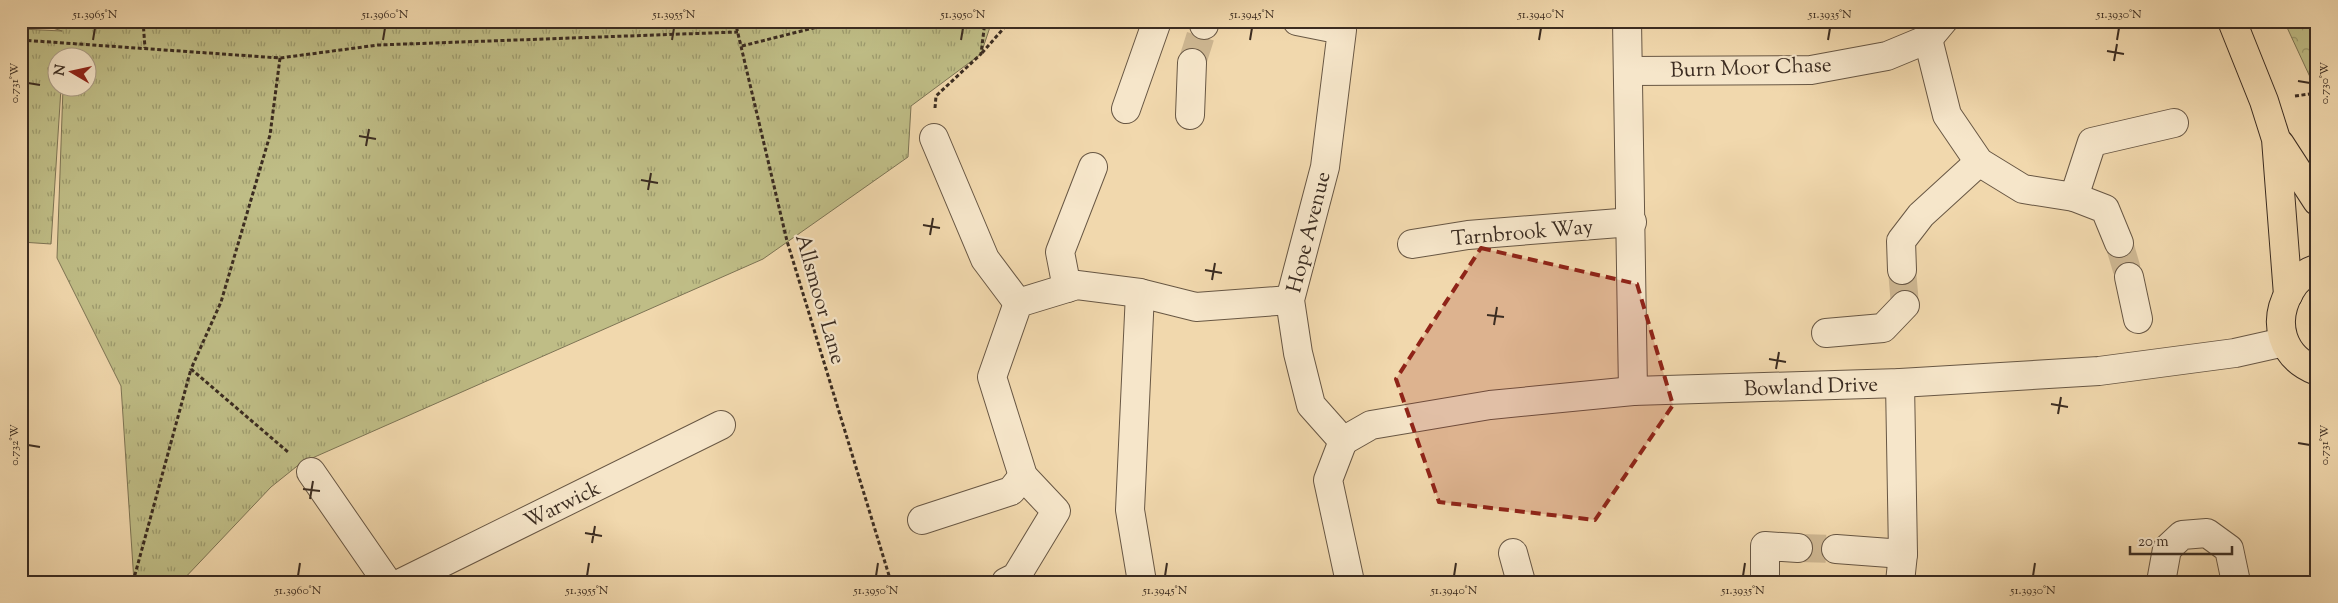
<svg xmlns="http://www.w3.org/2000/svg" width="2338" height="603" font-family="'Sorts Mill Goudy',serif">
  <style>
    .forest { fill: url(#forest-crowns); stroke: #7d7454 }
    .park { fill: url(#park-tufts); stroke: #7d7454 }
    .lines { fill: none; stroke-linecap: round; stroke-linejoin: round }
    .minor-tunnel { stroke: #cdb691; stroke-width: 28; stroke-dasharray: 28 14; stroke-linecap: butt }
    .minor-casing { stroke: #685744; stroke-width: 30 }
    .major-casing { stroke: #3b2c21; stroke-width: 30 }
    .path { stroke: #3b2c21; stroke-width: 3; stroke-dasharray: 4 2.5; stroke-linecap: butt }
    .minor { stroke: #f6e6ca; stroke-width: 28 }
    .major { stroke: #f1d8ad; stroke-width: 28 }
    .marked { fill: #8f2418; fill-opacity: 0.2; stroke: #8f2418; stroke-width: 4; stroke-dasharray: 10 6; stroke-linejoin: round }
    .ticks { fill: none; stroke: #3b2c21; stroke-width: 2 }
    .labels { text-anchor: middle; stroke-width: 4.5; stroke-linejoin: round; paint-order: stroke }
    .street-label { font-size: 21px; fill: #3b2c21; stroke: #f6e6ca }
    .neatline { fill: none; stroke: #3b2c21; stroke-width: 2 }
    .ticks-label { font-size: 12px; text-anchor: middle; fill: #3b2c21 }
  </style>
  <defs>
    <pattern id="forest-crowns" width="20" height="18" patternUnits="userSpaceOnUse" patternTransform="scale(1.25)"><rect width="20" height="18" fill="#bfbd86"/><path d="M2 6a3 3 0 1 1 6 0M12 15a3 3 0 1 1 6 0" fill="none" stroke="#9c9a6d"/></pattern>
    <pattern id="park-tufts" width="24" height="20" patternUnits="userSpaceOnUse" patternTransform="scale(1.25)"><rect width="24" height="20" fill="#bfbd86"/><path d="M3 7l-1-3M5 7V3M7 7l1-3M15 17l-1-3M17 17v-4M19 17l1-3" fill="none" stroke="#9c9a6d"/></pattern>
  </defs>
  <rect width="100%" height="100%" fill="#f1d8ad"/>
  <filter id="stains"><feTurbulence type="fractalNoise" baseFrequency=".004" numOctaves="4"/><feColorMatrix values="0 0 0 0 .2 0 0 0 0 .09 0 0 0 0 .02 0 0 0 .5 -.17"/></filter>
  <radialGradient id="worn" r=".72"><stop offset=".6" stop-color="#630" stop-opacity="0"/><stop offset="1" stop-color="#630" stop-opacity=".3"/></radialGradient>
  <polygon class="forest" points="2284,21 2317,21 2317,92"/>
  <polygon class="park" points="31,21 992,21 981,54 911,106 908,157 763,259 301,463 271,487 181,582 134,582 121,386 57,258 63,88 88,88 88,58 64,57 64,54 63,57 58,58 58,88 61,88 51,244 21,242 21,29 62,31"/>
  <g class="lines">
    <g class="minor-tunnel">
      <polyline points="1192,63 1204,25"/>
      <polyline points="2119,243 2129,277"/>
      <polyline points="1902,270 1905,305"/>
      <polyline points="1798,548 1836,549"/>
    </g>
    <g class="minor-casing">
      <g id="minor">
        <polyline points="1297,21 1342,30 1325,167 1290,300 1298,353 1311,405 1343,441"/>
        <polyline points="1627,21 1633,391"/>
        <polyline points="1204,25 1205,21"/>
        <polyline points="1928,39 1947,115 1979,162 2023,189 2074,197 2092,142 2174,123"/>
        <polyline points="1629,71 1811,70 1887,56 1928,39 1943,21"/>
        <polyline points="1126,109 1157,21"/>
        <polyline points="1190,115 1192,63"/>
        <polyline points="934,138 985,259 1018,303"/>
        <polyline points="2074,197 2105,209 2119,243"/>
        <polyline points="1412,244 1468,235 1632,222"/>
        <polyline points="1902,270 1901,241 1921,215 1979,162"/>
        <polyline points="2129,277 2138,319"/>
        <polyline points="1067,288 1060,252 1093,167"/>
        <polyline points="1140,293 1130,510 1142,582"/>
        <polyline points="1826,333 1883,328 1905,305"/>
        <polyline points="1343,441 1371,425 1490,405 1633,391 1900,383 2099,371 2235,353 2284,342"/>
        <polyline points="1343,441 1328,480 1350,582"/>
        <polyline points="311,472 387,582"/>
        <polyline points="922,520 1011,491 1023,476"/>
        <polyline points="1836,549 1903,554"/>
        <polyline points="1513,553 1521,582"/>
        <polyline points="1765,576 1765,546 1798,548"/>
        <polyline points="403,582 721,425"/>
        <polyline points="1006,582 1016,577 1056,511 1023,476 992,377 1018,303 1077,285 1140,293 1196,307 1290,300"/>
        <polyline points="1900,582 1903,554 1900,383"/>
        <polyline points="2161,582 2167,549 2182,535 2207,533 2229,549 2236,582"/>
      </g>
    </g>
    <g class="major-casing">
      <g id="major">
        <polyline points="2232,21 2264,101 2276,139 2288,295"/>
        <polyline points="2280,144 2317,201"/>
        <path d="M2317 269C2306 271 2295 281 2290 291 2272 322 2281 357 2317 371"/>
      </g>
    </g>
    <g class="path">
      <polyline points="143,21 145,48"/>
      <polyline points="735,21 787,241 891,582"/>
      <polyline points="21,40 280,58 378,45 738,32"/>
      <polyline points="742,46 841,21"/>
      <polyline points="982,53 1010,21"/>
      <polyline points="280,58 270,135 221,302 191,369 288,452"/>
      <polyline points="2295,96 2317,93"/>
      <polyline points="935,108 936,96 981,54 985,21"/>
      <polyline points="133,582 191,369"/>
    </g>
    <use href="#minor" class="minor"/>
    <use href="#major" class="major"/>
  </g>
  <path class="marked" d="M1481 248 1637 284 1673 405 1595 520 1439 502 1396 379Z"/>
  <path class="ticks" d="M93 40 95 28M383 40 385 28M672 40 674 28M961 40 963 28M1250 40 1252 28M1539 40 1541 28M1828 40 1830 28M2117 40 2119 28M2107 51 2124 54M2114 61 2117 44M2298 81 2310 83M28 83 40 85M359 136 376 139M366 146 369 129M641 180 658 183M648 190 651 173M923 225 940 228M930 235 933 218M1205 270 1222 273M1212 280 1215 263M1487 315 1504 317M1494 325 1497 307M1769 359 1786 362M1776 369 1779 352M2051 404 2068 407M2058 414 2061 397M2298 443 2310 445M28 445 40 447M303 489 320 491M310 499 313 481M585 533 602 536M592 543 595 526M298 576 300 563M587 576 589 563M876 576 878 563M1165 576 1167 563M1454 576 1456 563M1743 576 1745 563M2033 576 2035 563"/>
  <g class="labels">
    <g class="street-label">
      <text transform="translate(1751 67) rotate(-2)" y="7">Burn Moor Chase</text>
      <text transform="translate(1308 232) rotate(-76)" y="7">Hope Avenue</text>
      <text transform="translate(1522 232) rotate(-5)" y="7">Tarnbrook Way</text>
      <text transform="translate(821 299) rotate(74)" y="7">Allsmoor Lane</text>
      <text transform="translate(1811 386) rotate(-2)" y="7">Bowland Drive</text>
      <text transform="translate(562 504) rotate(-26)" y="7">Warwick</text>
    </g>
  </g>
  <rect width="2338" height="603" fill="none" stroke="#f1d8ad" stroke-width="55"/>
  <g transform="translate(72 72) rotate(279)"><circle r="24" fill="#f6e6ca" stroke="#ab9c86"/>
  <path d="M0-4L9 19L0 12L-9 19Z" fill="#8f2418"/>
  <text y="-8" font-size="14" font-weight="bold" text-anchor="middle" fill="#3b2c21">N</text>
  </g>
  <path d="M2130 546v8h102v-8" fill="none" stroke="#3b2c21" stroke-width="2.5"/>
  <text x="2138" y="546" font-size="15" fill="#3b2c21" stroke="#f6e6ca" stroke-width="4" paint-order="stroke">20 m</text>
  <rect x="28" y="28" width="2282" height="548" class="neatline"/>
  <g class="ticks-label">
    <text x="95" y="18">51.3965°N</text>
    <text x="385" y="18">51.3960°N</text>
    <text x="674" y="18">51.3955°N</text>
    <text x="963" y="18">51.3950°N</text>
    <text x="1252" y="18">51.3945°N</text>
    <text x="1541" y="18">51.3940°N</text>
    <text x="1830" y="18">51.3935°N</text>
    <text x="2119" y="18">51.3930°N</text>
    <text transform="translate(2324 83) rotate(-90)" y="4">0.730°W</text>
    <text transform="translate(14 83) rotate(-90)" y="4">0.731°W</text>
    <text transform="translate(2324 445) rotate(-90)" y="4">0.731°W</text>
    <text transform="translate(14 445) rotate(-90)" y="4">0.732°W</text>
    <text x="298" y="594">51.3960°N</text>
    <text x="587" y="594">51.3955°N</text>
    <text x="876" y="594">51.3950°N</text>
    <text x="1165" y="594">51.3945°N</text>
    <text x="1454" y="594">51.3940°N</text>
    <text x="1743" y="594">51.3935°N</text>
    <text x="2033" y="594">51.3930°N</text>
  </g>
  <rect width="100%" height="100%" filter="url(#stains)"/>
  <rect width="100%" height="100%" fill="url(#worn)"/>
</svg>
